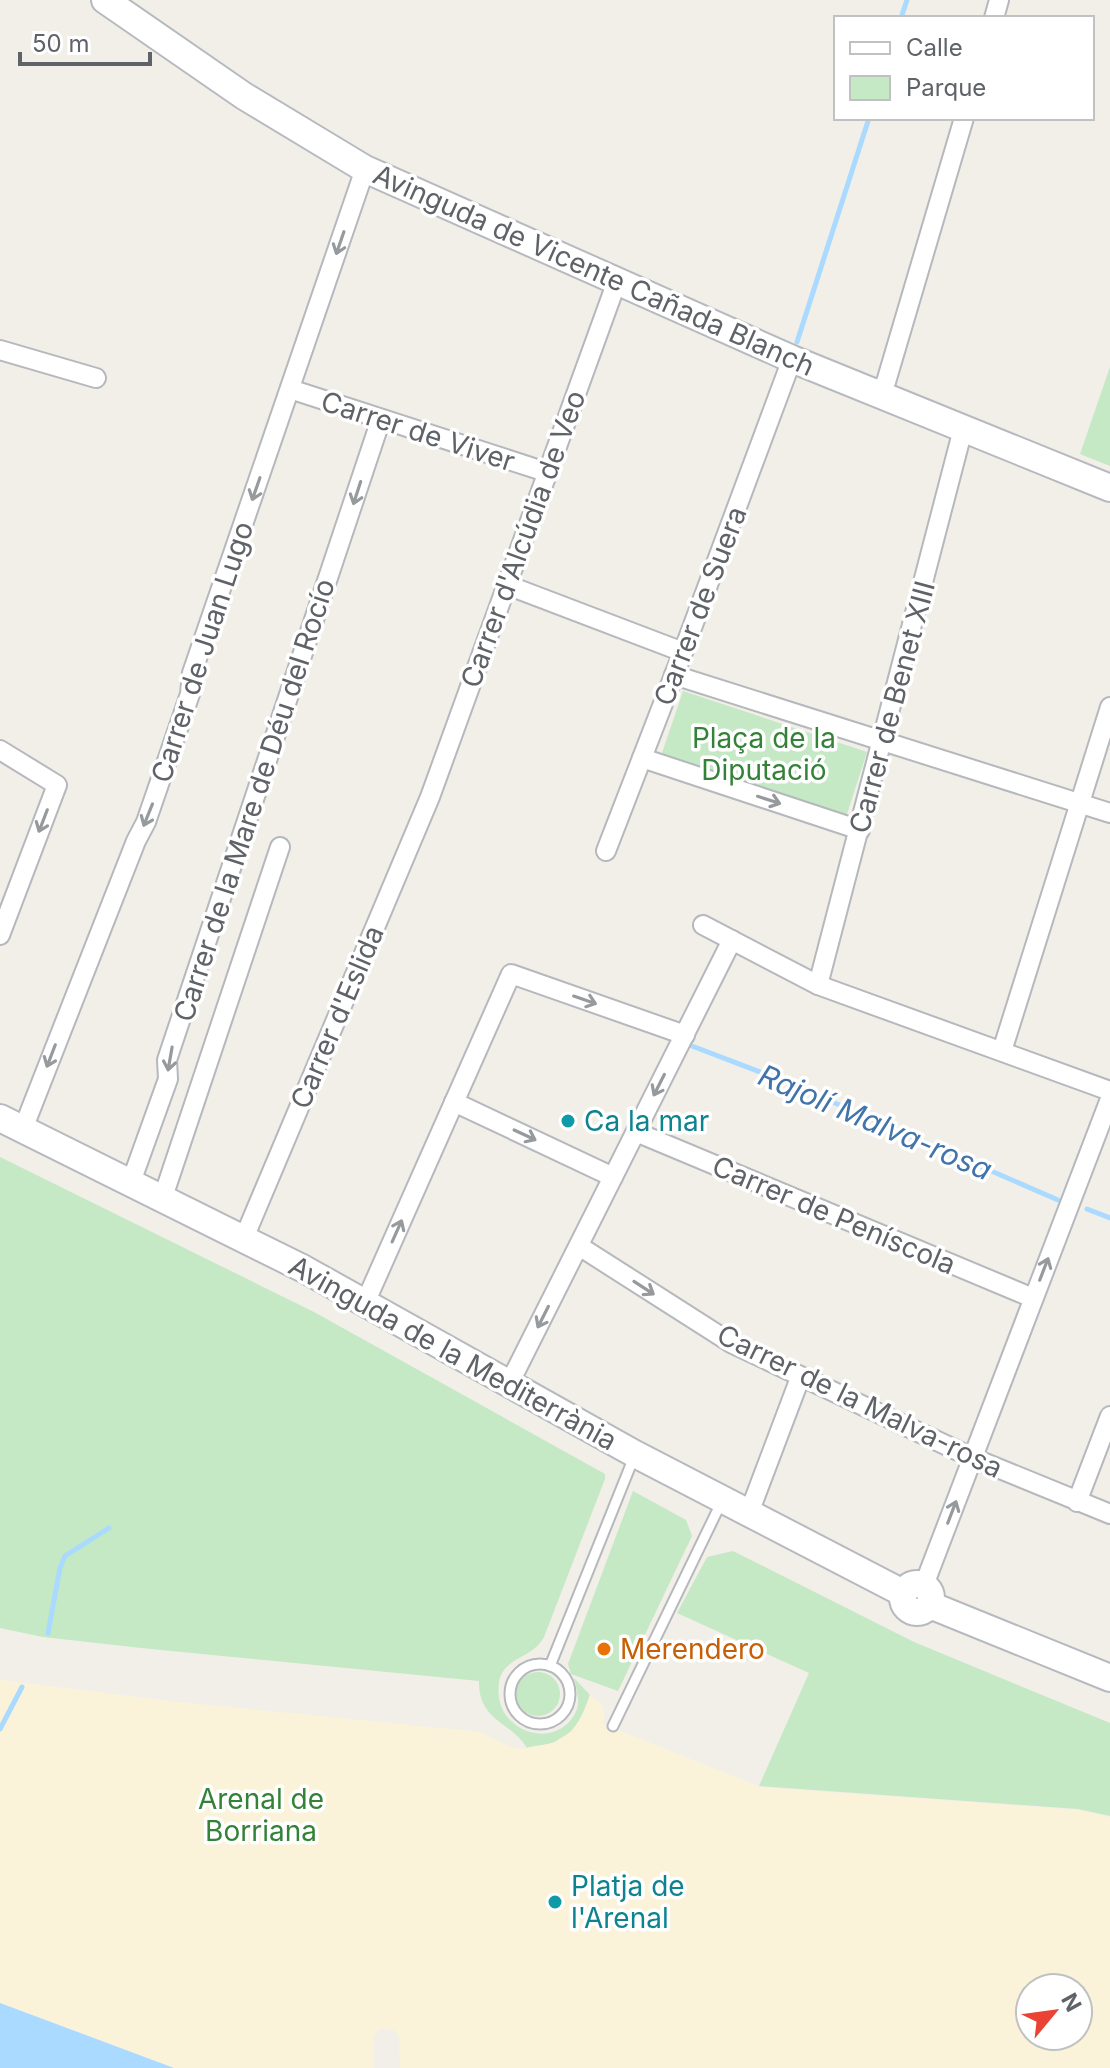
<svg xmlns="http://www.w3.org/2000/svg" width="1110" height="2068" font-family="Inter,sans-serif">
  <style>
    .green { fill: #c5e8c5 }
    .sand { fill: #fbf3d9; fill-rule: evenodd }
    .water { fill: #aadaff }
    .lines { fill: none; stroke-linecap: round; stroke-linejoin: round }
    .stream { stroke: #aadaff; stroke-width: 5 }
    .lane-casing { stroke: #b5b8bc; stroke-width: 13 }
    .street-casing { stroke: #b5b8bc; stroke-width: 22 }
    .secondary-casing { stroke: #b6babf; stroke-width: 30 }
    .lane { stroke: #fff; stroke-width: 9 }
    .street { stroke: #fff; stroke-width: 18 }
    .secondary { stroke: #fff; stroke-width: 26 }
    .oneway { stroke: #979a9d }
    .culture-dot { fill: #0f9aa8; stroke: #fff; stroke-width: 3 }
    .food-dot { fill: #e8710a; stroke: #fff; stroke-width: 3 }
    .labels { text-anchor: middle; stroke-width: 7; stroke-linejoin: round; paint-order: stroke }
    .street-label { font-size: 28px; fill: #5f6368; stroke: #fff }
    .park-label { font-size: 28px; fill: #348238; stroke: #fff }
    .culture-label { font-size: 28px; fill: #0d838f; stroke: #fff; text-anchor: start }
    .food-label { font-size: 28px; fill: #c56008; stroke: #fff; text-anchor: start }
    .water-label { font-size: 30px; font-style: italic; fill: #4174aa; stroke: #fff }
  </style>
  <rect width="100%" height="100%" fill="#f1efe8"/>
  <g class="green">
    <polygon points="1110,367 1110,466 1080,454"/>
    <polygon points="683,691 867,752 846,817 661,756"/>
    <path d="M0 1157 314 1312 605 1474V1479L544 1637C533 1657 512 1656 502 1673 498 1680 498 1690 499 1698 506 1738 562 1748 577 1709 580 1699 576 1687 574 1678L590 1695C582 1717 573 1739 548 1744 541 1746 534 1745 527 1748 512 1722 478 1721 479 1681L141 1648 43 1637 0 1628Z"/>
    <polygon points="633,1491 686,1520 692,1536 618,1691 571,1674 568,1664"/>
    <polygon points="733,1551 914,1642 1110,1723 1110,1816 1078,1809 759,1786 809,1673 677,1613 707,1557"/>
    <circle cx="538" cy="1694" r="22"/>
  </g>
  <path class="sand" d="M0 1680 177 1702 480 1732 513 1748 522 1749 553 1743 572 1731 582 1716 590 1695C603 1704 607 1709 603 1724L760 1787 1077 1810 1110 1817V2068H400L399 2037 394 2030 379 2029 373 2037 374 2068H174L0 2003ZM1030 1988H1078V2036H1030Z"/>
  <polygon class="water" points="0,2003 174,2068 0,2068"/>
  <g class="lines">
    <g class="stream">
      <polyline points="901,18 907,0"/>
      <polyline points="797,342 869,118"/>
      <polyline points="692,1046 789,1083 1058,1200"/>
      <polyline points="1087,1209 1110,1218"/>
      <polyline points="48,1633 60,1568 65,1556 109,1528"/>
      <polyline points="0,1729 22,1687"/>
    </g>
    <g class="lane-casing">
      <g id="lane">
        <circle cx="540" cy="1694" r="30"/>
        <polyline points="550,1666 634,1457"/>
        <polyline points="613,1726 721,1503"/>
      </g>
    </g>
    <g class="street-casing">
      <g id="street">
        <polyline points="994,18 999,0"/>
        <polyline points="0,350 96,378"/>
        <polyline points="290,389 546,472"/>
        <polyline points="878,394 886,382 964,118"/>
        <polyline points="507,585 683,652"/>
        <polyline points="674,675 1110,813"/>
        <polyline points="0,750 57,785 0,935"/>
        <polyline points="642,758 860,830"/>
        <polyline points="606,851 683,652 792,359"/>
        <polyline points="703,925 818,985 1110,1091"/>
        <polyline points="818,985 963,429"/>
        <polyline points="1002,1051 1110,707"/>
        <polyline points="454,1102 613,1177"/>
        <polyline points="23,1129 136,841 146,822 190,694 192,673 365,169"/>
        <polyline points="636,1132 1033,1298"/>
        <polyline points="131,1182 168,1079 167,1060 381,419"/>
        <polyline points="163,1197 280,847"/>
        <polyline points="244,1238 430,797 617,281"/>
        <polyline points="579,1246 731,1343 973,1458 1110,1514"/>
        <polyline points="365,1303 511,974 685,1035"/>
        <polyline points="509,1384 732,940"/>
        <polyline points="1077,1502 1110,1416"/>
        <polyline points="749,1513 800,1378"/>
        <polyline points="924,1585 1110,1099"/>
      </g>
    </g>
    <g class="secondary-casing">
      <g id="secondary">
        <polyline points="105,0 244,96 365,169 792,359 1110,488"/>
        <polyline points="0,1118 304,1269 635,1454 903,1593"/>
        <circle cx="917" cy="1598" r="14"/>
        <polyline points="930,1605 1110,1678"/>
      </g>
    </g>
    <use href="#lane" class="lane"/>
    <use href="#street" class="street"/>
    <use href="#secondary" class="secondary"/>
  </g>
  <defs><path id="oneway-shaft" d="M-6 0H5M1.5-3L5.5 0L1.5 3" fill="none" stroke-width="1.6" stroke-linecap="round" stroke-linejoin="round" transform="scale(2)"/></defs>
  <g class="oneway">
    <use href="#oneway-shaft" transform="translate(340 243) rotate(109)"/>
    <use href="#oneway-shaft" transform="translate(256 489) rotate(109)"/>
    <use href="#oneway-shaft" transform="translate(357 493) rotate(108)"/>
    <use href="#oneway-shaft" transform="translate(769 800) rotate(18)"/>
    <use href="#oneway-shaft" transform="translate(148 815) rotate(112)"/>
    <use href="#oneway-shaft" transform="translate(43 821) rotate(111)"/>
    <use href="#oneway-shaft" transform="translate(585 1000) rotate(19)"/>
    <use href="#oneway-shaft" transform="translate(51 1056) rotate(111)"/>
    <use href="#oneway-shaft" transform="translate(170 1059) rotate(100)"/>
    <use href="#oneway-shaft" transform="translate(659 1085) rotate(117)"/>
    <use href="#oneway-shaft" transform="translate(525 1135) rotate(25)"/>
    <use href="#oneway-shaft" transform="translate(397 1231) rotate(-66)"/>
    <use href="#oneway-shaft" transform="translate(1044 1269) rotate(-69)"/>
    <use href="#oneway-shaft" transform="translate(644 1288) rotate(33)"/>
    <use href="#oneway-shaft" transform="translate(543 1317) rotate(117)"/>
    <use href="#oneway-shaft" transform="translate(952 1512) rotate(-69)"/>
  </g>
  <g class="culture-dot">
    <circle cx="568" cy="1121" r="8"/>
    <circle cx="555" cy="1902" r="8"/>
  </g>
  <circle class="food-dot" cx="604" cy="1649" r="8"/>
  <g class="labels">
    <g class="street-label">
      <text transform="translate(594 270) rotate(24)" y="10">Avinguda de Vicente Cañada Blanch</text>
      <text transform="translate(418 431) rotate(18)" y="10">Carrer de Viver</text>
      <text transform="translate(523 539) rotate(-70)" y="10">Carrer d'Alcúdia de Veo</text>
      <text transform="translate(700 606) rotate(-69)" y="10">Carrer de Suera</text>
      <text transform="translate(202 652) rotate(-72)" y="10">Carrer de Juan Lugo</text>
      <text transform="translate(892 707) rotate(-75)" y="10">Carrer de Benet XIII</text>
      <text transform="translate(254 800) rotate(-72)" y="10">Carrer de la Mare de Déu del Rocío</text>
      <text transform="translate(337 1017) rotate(-67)" y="10">Carrer d'Eslida</text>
      <text transform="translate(834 1215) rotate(23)" y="10">Carrer de Peníscola</text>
      <text transform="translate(453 1353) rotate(29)" y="10">Avinguda de la Mediterrània</text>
      <text transform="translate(860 1401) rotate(26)" y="10">Carrer de la Malva-rosa</text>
    </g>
    <g class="park-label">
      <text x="764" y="748">Plaça de la<tspan x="764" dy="32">Diputació</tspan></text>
      <text x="261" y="1809">Arenal de<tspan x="261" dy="32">Borriana</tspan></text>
    </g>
    <g class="culture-label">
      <text x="584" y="1131">Ca la mar</text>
      <text x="571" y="1896">Platja de<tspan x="571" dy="32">l'Arenal</tspan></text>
    </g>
    <g class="food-label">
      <text x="620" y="1659">Merendero</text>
    </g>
    <g class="water-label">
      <text transform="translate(875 1123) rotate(23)" y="10">Rajolí Malva-rosa</text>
    </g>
  </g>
  <rect x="834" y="16" width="260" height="104" fill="#ffffff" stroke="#bfc1c3" stroke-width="2"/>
  <rect x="850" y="42" width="40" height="12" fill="#ffffff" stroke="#bfc1c3" stroke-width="2"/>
  <text x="906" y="56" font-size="24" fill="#5f6368">Calle</text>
  <rect x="850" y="76" width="40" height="24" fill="#c5e8c5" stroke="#bfc1c3" stroke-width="2"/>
  <text x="906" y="96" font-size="24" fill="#5f6368">Parque</text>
  <g transform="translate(1054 2012) rotate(61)"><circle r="38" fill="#ffffff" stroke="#bfc1c3" stroke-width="2"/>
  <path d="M0-6L14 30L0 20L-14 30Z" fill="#ea4335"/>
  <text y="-12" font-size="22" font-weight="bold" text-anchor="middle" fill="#5f6368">N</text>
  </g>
  <path d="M20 52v12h130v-12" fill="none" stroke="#5f6368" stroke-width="4"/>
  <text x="32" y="52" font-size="24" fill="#5f6368" stroke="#ffffff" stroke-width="6" paint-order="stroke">50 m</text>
</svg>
